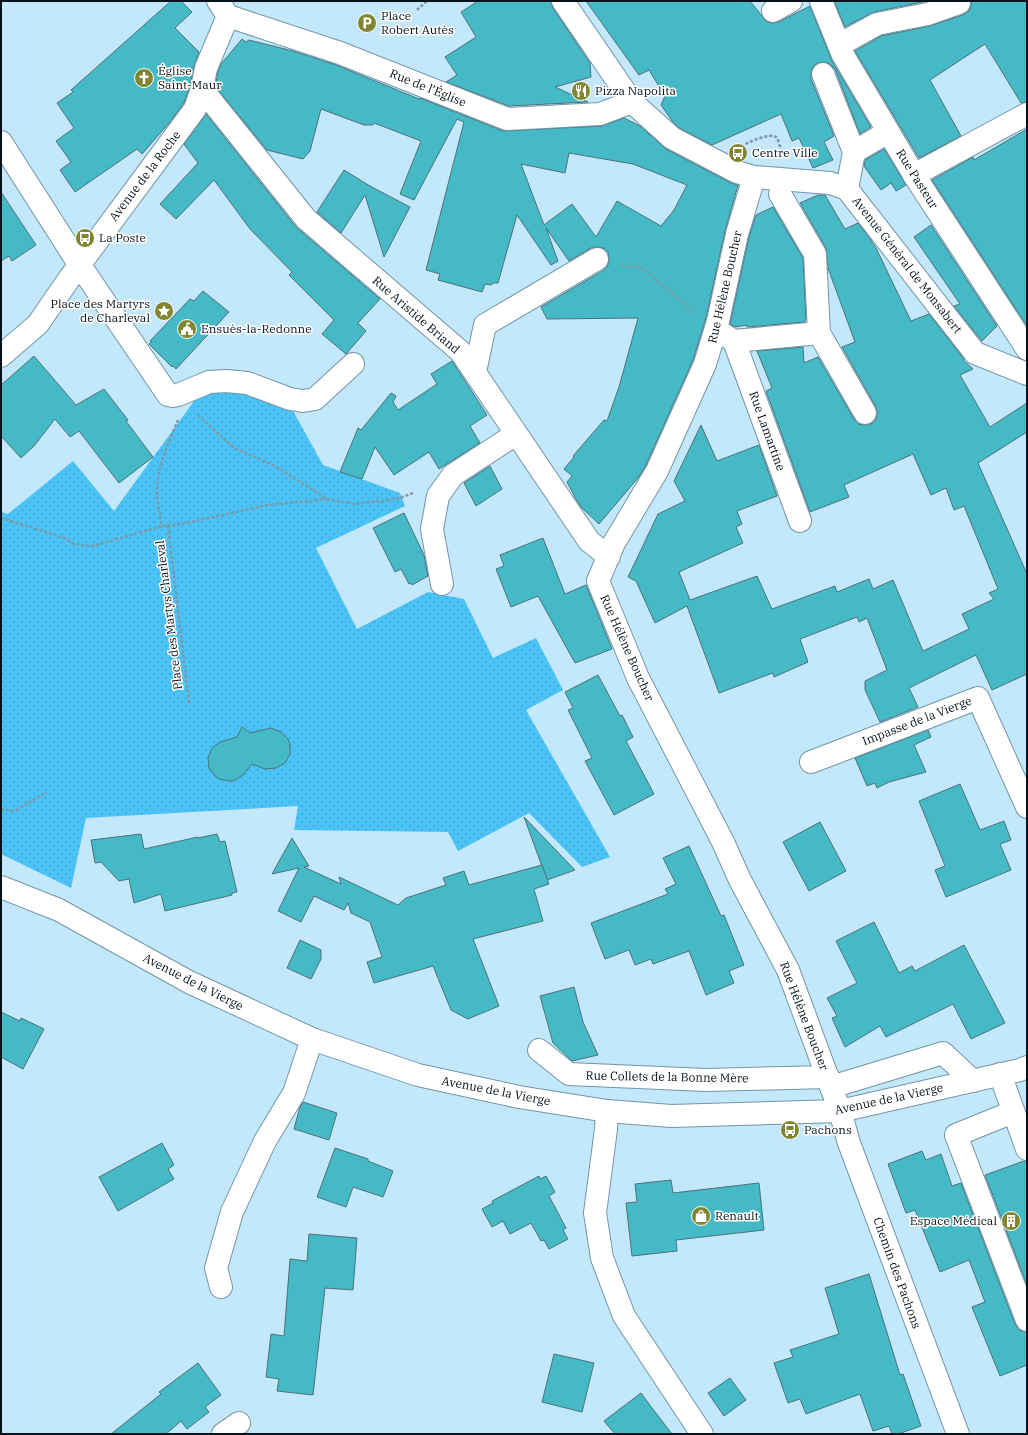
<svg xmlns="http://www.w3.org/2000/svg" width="1028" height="1435" font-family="'IBM Plex Serif',serif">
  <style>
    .grass { fill: url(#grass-dots) }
    .building { fill: #46b9c7; stroke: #4a7378; fill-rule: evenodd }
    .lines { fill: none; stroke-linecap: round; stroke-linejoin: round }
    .minor-casing { stroke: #7395a6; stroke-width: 24 }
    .path { stroke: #7d99a7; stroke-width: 2.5; stroke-dasharray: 3 2; stroke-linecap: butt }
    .minor { stroke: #fff; stroke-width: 22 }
    .labels { text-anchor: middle; stroke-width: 3; stroke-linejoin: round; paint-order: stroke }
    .poi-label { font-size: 12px; fill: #061219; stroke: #fff; text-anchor: start }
    .street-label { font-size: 12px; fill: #061219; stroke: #fff }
  </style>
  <defs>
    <pattern id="grass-dots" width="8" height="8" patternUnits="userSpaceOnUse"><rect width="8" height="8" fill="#4cc3f7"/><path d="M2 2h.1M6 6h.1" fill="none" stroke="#41a6d3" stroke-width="1.8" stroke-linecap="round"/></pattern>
  </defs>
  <rect width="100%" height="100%" fill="#c3e8fb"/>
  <polygon class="grass" points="218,388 247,393 292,409 323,465 400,493 405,506 316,548 357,629 428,592 464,599 493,658 536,638 563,690 526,710 610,857 582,867 529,813 458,851 448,832 294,830 298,806 86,818 71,888 1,854 1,512 8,514 73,461 114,511 197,397"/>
  <g class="building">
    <polygon points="171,1 181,1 192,12 175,28 199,52 194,66 190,86 184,103 169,123 142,154 137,149 75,192 60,170 71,162 56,141 74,128 57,103 73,92 71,90"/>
    <polygon points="478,1 551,1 553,8 590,63 591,77 555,87 588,102 509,106 446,82 457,75 445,57 476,37 461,12"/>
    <polygon points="586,1 750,1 766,21 772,23 779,22 810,6 832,61 871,127 860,134 835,69 830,64 824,62 818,63 813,66 811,73 811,79 834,136 824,142 833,160 813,168 799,138 792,141 781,114 712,145 679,128 673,122 661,105 665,96 649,70 639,75"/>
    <polygon points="834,1 927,1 874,12 845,27"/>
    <polygon points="971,1 1027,1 1027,102 1021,103 985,44 930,80 961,136 919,158 855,51 881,36 930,26 963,15 969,11 971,6"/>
    <path d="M242 39 246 42 249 40 293 51 336 65 419 99 420 98 503 131 601 126 624 118 640 126 666 149 731 183 738 185 725 231 706 318 693 360 646 465 638 478 599 524 582 508 577 501 567 482 572 476 564 469 574 457 573 456 604 420 607 421 619 387 638 318 547 319 541 307 604 270 608 265 609 259 608 252 603 248 596 247 591 248 569 261 546 228 558 261 551 265 517 215 498 283H494L491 285 485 284 482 292 438 280 440 274 426 270 464 122 457 119 414 200 400 194 421 141 374 123 373 125H364L321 109 310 151 303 159 267 150 215 86 218 72 221 64ZM569 153 633 164 687 185 674 210 661 226 617 201 596 237 572 204 544 225 521 164 565 173Z"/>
    <polygon points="206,114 296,227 380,299 358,323 366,331 346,354 322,334 334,320 289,275 292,272 250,229 214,180 176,219 160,204 198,163 184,144"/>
    <polygon points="1027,129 1027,326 932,180 973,157 974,160"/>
    <polygon points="884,149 906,185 896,191 891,183 881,190 864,166 865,160"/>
    <polygon points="344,170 370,186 410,207 384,257 365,195 341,233 317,212"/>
    <polygon points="1,192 36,245 12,261 9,256 1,261"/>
    <polygon points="818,195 825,195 845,229 858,223 870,239 876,248 911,321 929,314 964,359 963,360 973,369 960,375 990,427 1027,403 1027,432 978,463 1027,574 1027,674 992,690 976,655 909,688 918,707 880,722 865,690 865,681 887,670 867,618 859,622 857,617 800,639 808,662 774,677 773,673 719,693 687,606 655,623 636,581 628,577 658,514 685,501 674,481 701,425 717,461 759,445 777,496 737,511 742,524 736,527 743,543 679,572 690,600 757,576 772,609 835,586 837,592 869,579 873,589 893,580 923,651 969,629 962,614 994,599 989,593 998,589 964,506 954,510 946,488 931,495 913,454 844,485 849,497 810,512 766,391 772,388 757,351 803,347 804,363 818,357 854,419 858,424 865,425 871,424 876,420 877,413 876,407 842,347 855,342 828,268 826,248 800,203"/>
    <polygon points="773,207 803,258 806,320 804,322 747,327 747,325 735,327 730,324 749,237 756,215"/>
    <polygon points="931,225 997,326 982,341 954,306 960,304 914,237"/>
    <polygon points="203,291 229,312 176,369 173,366 172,367 149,344 152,342 150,341 190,299 194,301"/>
    <polygon points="34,356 76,405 104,389 128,420 126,421 153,457 119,483 79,431 70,437 55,419 34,446 21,458 1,436 1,385"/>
    <polygon points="452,361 487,415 470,426 480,443 439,469 429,452 394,475 375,447 362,479 340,472 358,428 361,430 391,393 396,396 393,402 398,410 437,384 431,374"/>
    <polygon points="490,466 502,489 476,506 464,483"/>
    <polygon points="404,513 424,555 428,576 412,585 411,583 409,584 401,569 395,572 373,528"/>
    <polygon points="543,538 565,594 586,585 612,649 575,663 538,596 511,607 496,569 504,566 500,555"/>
    <polygon points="598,675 620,716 622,715 633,737 626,741 654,794 614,815 585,761 592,758 568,710 573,708 565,692"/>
    <polygon points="242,727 250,733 271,728 281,732 288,739 290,744 290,754 285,763 276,768 265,769 252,764 243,775 234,781 229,781 219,779 215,776 209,768 208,758 212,748 220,742 237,737"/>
    <polygon points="928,730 931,737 914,745 926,772 889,782 877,788 875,783 867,786 855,758"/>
    <polygon points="960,784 980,830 1004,821 1011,840 1000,844 1011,870 946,897 935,870 945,866 919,801"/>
    <polygon points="524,817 575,870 547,880"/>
    <polygon points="820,822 846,871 809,891 783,842"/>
    <polygon points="141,834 144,849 198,837 198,838 217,834 220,842 225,841 237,892 232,893 232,895 165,911 161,894 134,903 129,879 119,881 101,862 95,863 91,840"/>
    <polygon points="292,838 309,866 304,867 341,884 339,877 398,905 406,898 446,885 443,878 464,871 469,885 542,865 549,884 534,889 543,921 473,939 499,1006 468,1019 451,1010 433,966 374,983 367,962 382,957 370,922 351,913 348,903 344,910 314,896 301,922 278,911 299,868 272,874"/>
    <polygon points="689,846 721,916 724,915 744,965 729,971 734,983 706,995 689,951 653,964 651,959 635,965 629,950 605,959 591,923 668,894 665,889 676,884 663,858"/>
    <polygon points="874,922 899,973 912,966 915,971 964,945 1005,1023 971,1039 953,1004 886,1037 880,1026 845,1047 832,1018 837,1016 827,998 857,983 836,941"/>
    <polygon points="300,940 321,950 321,959 311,979 287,968"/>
    <polygon points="574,987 583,1022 598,1055 572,1061 553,1043 540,996"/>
    <polygon points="1,1012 20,1021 21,1018 44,1029 23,1069 1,1057"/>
    <polygon points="303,1102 337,1113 329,1140 294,1129 300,1107"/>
    <polygon points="162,1143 174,1165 168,1169 174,1179 118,1211 99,1177"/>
    <polygon points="335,1148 368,1159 368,1161 393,1171 383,1197 353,1187 346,1207 317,1197"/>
    <polygon points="922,1151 926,1160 941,1154 952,1186 961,1183 1015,1324 1019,1330 1027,1332 1027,1365 1000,1376 972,1307 985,1302 969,1260 940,1272 915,1210 906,1213 888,1164"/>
    <polygon points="1024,1161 1027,1161 1027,1285 985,1175"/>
    <polygon points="539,1176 540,1179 546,1176 555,1192 549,1196 566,1228 563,1230 568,1239 549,1249 544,1240 541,1241 531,1223 510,1234 503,1221 492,1227 482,1209 493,1203 492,1201"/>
    <polygon points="671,1180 673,1193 759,1183 764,1230 676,1240 677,1251 632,1256 626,1203 637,1202 635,1184"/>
    <polygon points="309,1234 357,1238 353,1290 325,1288 313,1395 277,1391 279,1379 266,1377 271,1334 284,1336 290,1259 307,1261"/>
    <polygon points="869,1274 900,1375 903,1374 921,1426 898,1434 892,1434 889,1426 873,1431 860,1394 806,1414 800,1399 788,1403 774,1363 793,1357 790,1350 839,1334 825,1288"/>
    <polygon points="554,1354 594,1363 582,1412 542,1402"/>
    <polygon points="198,1363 221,1395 205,1407 209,1412 187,1429 181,1421 166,1434 111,1434 161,1394 159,1392"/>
    <polygon points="730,1378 746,1400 724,1416 708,1393"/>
    <polygon points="641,1393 652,1408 672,1434 615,1434 604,1421"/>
  </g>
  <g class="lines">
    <g class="minor-casing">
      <g id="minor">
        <polyline points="218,1 228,16"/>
        <polyline points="563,1 632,102 672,138 737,172 754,177 830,183 847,189 975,353 1027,374"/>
        <polyline points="821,1 843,55 914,175 1027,349"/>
        <polyline points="773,11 791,1"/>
        <polyline points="228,16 340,53 507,119 600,114 632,102"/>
        <polyline points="839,45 877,24 928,14 959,3"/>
        <polyline points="823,74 854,152 847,189"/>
        <polyline points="202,89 306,219 461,352 589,541 609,557"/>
        <polyline points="1,142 79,264 168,395 173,396 178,395 209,382 227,381 247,383 290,399 303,401 315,399 353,364"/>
        <polyline points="854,152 888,132"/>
        <polyline points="914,175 1027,114"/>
        <polyline points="754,177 737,234 718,321 705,364 657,471 614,543 598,581 638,678 723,842 740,880 788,970 840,1111 849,1143 958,1434"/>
        <polyline points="780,194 815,254 819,333 865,413"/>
        <polyline points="723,334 734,341 819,333"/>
        <polyline points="734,341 800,521"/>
        <polyline points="1,356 38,324 69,279 195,109 202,89 206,68 228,16"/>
        <polyline points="475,372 485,325 597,259"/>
        <polyline points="442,584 432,529 438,496 453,475 516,434"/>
        <polyline points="811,762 978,698 1027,807"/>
        <polyline points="1,887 59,910 189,982 312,1039 418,1075 519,1097 607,1111 671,1116 840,1111 1020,1070 1027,1067"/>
        <polyline points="539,1050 569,1074 706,1080 828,1077"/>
        <polyline points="1000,1074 1027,1149"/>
        <polyline points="831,1087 943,1053 973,1081"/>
        <polyline points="607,1111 606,1129 595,1213 602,1258 624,1316 702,1434"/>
        <polyline points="1013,1112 956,1135 1027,1320"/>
        <polyline points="221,1287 216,1268 232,1212 265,1141 294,1093 312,1039"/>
        <polyline points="223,1434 239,1423"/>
      </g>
    </g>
    <g class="path">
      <polyline points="417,10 427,1"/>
      <path d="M741 146C748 143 771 131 777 138 779 142 781 149 782 153"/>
      <polyline points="621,266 641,267 694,312"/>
      <polyline points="198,415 234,448 275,466 327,499 355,504 397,499 413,493"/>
      <path d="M178 420C169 441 159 464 157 486 156 499 160 514 162 526L182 524 268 505 327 499"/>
      <polyline points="1,518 62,537 74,544 93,546 162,526"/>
      <polyline points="168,526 189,703"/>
      <polyline points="1,809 15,811 47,792"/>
    </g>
    <use href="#minor" class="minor"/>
  </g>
  <defs>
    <g id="parking-disc" transform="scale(1)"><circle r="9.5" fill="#82852f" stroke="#fff"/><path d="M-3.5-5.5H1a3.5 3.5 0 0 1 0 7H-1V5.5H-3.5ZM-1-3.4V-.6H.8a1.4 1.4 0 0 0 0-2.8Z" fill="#fff"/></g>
    <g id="church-disc" transform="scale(1)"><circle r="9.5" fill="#82852f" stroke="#fff"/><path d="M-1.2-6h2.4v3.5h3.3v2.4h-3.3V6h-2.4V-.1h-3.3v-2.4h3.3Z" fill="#fff"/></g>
    <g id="restaurant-disc" transform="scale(1)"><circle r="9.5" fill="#82852f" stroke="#fff"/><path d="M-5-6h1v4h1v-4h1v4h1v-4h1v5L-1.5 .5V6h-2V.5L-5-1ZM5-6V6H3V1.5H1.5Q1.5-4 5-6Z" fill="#fff"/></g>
    <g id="bus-disc" transform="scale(1)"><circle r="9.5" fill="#82852f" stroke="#fff"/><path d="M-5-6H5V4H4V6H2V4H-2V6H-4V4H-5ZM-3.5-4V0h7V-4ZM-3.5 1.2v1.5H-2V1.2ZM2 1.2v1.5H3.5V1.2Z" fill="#fff"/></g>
    <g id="sight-disc" transform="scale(1)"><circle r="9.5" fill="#82852f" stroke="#fff"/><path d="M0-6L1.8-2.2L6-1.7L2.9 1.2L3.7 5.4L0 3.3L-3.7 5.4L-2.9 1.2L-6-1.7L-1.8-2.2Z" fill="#fff"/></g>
    <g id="civic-disc" transform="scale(1)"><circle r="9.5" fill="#82852f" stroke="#fff"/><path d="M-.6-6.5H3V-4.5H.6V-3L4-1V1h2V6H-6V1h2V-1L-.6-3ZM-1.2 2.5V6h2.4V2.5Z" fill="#fff"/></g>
    <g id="shop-disc" transform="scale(1)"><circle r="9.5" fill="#82852f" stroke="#fff"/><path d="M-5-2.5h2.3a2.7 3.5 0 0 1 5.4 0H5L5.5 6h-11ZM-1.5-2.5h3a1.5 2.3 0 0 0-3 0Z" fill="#fff"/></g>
    <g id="building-disc" transform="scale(1)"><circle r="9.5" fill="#82852f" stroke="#fff"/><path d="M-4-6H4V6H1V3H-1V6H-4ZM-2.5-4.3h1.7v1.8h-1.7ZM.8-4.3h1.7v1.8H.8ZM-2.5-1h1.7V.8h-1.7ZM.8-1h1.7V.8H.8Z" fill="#fff"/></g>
  </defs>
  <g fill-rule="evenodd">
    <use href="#parking-disc" x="367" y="23"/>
    <use href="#church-disc" x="144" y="78"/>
    <use href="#restaurant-disc" x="581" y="91"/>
    <use href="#bus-disc" x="738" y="153"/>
    <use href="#bus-disc" x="85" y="238"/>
    <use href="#sight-disc" x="164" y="311"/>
    <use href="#civic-disc" x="187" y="329"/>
    <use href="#bus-disc" x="790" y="1130"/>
    <use href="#shop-disc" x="701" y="1216"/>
    <use href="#building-disc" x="1011" y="1221"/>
  </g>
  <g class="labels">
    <g class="poi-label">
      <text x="381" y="20">Place<tspan x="381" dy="14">Robert Autès</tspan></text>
      <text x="158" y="75">Église<tspan x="158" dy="14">Saint-Maur</tspan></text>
      <text x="595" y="95">Pizza Napolita</text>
      <text x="752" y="157">Centre Ville</text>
      <text x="99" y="242">La Poste</text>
      <text x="150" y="308" text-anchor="end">Place des Martyrs<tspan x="150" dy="14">de Charleval</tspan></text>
      <text x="201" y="333">Ensuès-la-Redonne</text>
      <text x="804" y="1134">Pachons</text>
      <text x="715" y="1220">Renault</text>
      <text x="997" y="1225" text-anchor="end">Espace Médical</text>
    </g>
    <g class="street-label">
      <text transform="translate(428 88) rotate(22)" y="4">Rue de l’Église</text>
      <text transform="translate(145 176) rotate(-53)" y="4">Avenue de la Roche</text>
      <text transform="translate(917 179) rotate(58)" y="4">Rue Pasteur</text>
      <text transform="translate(907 265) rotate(52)" y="4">Avenue Général de Monsabert</text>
      <text transform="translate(725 287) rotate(-77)" y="4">Rue Hélène Boucher</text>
      <text transform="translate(416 315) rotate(41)" y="4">Rue Aristide Briand</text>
      <text transform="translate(767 431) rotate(70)" y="4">Rue Lamartine</text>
      <text transform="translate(169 615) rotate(-97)" y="4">Place des Martys Charleval</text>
      <text transform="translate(627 648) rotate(66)" y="4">Rue Hélène Boucher</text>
      <text transform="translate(917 721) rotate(-21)" y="4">Impasse de la Vierge</text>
      <text transform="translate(193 982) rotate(27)" y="4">Avenue de la Vierge</text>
      <text transform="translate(804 1016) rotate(69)" y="4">Rue Hélène Boucher</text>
      <text transform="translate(667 1077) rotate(1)" y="4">Rue Collets de la Bonne Mère</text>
      <text transform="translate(496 1091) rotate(11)" y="4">Avenue de la Vierge</text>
      <text transform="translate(889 1099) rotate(-12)" y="4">Avenue de la Vierge</text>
      <text transform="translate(897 1273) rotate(70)" y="4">Chemin des Pachons</text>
    </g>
  </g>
  <rect width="1028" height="1435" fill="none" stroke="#061219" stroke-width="4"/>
</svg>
